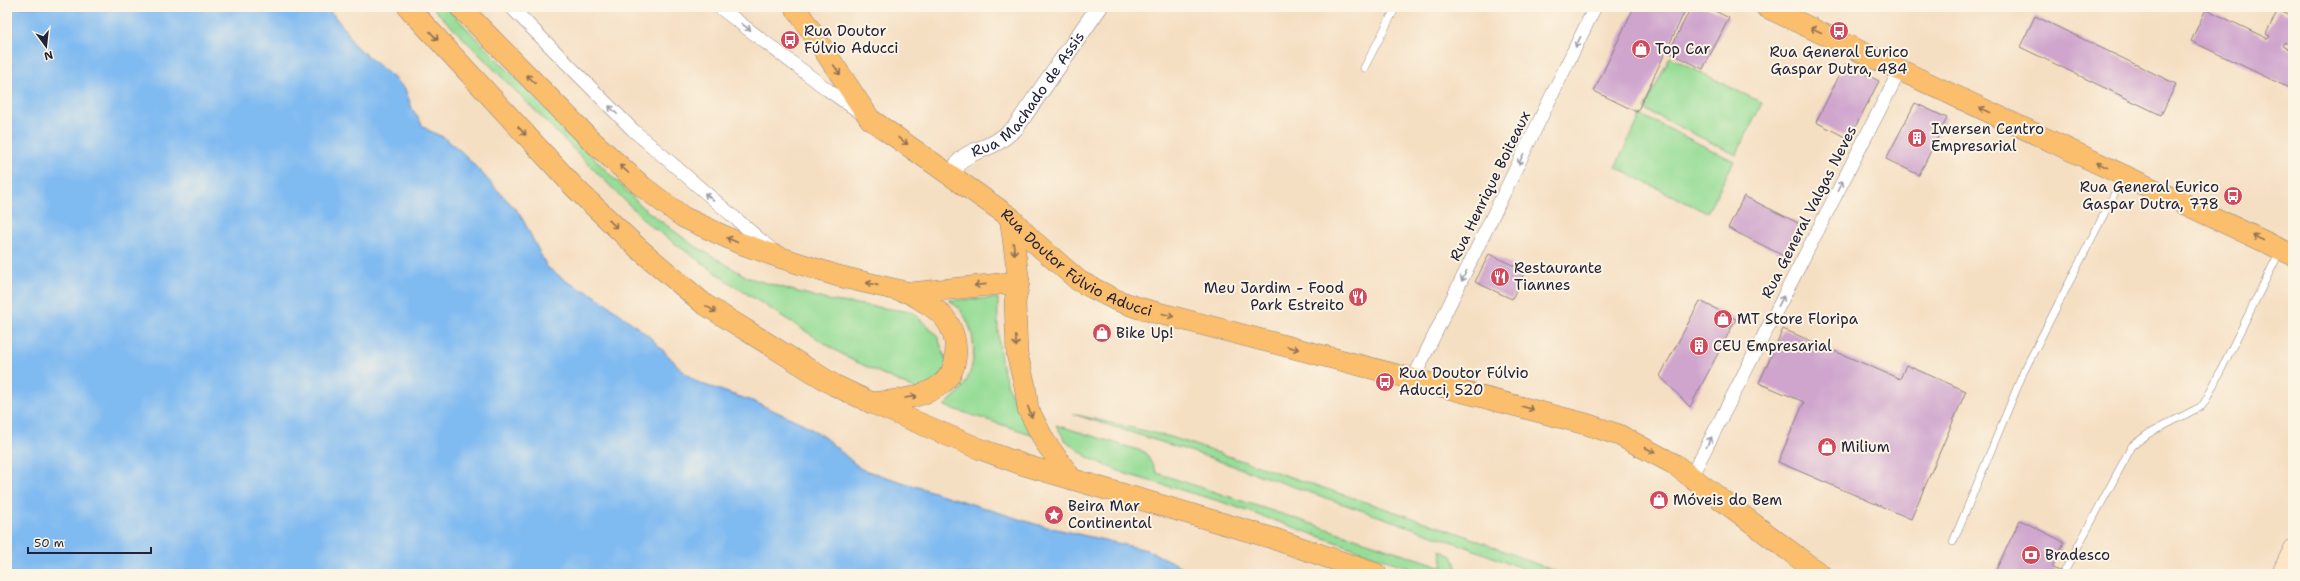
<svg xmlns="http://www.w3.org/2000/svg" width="2300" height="581" font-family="'Shantell Sans',sans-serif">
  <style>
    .green { fill: #97dd97; stroke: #5c8069 }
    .water { fill: #7fbaf1; stroke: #506e96 }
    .building { fill: #cfa5ce }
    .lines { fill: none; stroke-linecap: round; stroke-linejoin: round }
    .service-casing { stroke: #8c807f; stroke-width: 8 }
    .minor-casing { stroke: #8c807f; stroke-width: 14 }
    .tertiary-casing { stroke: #8c807f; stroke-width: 18 }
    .secondary-casing { stroke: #8c807f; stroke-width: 20 }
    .primary-casing { stroke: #8c807f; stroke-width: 22 }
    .service { stroke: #fff; stroke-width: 7 }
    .minor { stroke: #fff; stroke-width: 13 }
    .tertiary { stroke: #fff; stroke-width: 17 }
    .secondary { stroke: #fde5c5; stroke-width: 19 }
    .primary { stroke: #fabe6d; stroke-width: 21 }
    .oneway { stroke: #9c9ca7 }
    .oneway2 { stroke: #8e7054 }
    .labels { text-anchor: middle; stroke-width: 4; stroke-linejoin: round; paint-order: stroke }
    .poi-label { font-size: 15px; fill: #22223b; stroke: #fcf5e5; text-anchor: start }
    .street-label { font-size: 15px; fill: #22223b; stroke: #fcf5e5 }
  </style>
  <rect width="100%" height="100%" fill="#fcf5e5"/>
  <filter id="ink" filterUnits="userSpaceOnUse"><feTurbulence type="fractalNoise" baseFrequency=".025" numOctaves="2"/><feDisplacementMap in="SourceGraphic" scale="8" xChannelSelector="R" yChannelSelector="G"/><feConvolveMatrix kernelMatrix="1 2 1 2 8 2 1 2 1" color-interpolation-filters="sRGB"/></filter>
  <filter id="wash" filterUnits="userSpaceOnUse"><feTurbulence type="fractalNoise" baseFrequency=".012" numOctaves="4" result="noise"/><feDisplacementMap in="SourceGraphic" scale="16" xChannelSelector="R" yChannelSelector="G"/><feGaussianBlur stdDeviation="0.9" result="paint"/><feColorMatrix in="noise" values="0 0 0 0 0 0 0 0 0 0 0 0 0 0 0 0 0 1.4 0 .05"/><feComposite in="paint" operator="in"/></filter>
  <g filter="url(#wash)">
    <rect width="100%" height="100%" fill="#f5dfc3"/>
    <g class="green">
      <polygon points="432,7 446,7 643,208 693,245 749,278 827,300 912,312 937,335 947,363 939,380 917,390 848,358 733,285 648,224"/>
      <polygon points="1670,57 1762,103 1736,155 1644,109"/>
      <polygon points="1641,115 1734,161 1707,213 1615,167"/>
      <path d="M998 298C997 329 998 360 1009 389 1016 405 1026 420 1034 435L944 406C949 401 955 396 960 391 981 365 978 319 949 300Z"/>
      <polygon points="1073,414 1171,437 1461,534 1562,574 1537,574 1459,544 1196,453"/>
      <polygon points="1056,425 1145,452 1157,473 1443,567 1440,550 1452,556 1458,571 1457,574 1426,574 1219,501 1126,474 1089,458 1065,440"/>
    </g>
    <polygon class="water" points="7,7 327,7 347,32 354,45 394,78 405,89 412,108 423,126 428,130 443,137 462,152 520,214 547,267 569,283 594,295 611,307 650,337 685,373 699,383 752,401 802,423 824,437 861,469 1035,524 1147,550 1197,574 7,574"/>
    <g id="blocks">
      <g class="building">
        <polygon points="1634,7 1687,7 1637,112 1594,91"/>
        <polygon points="1691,7 1707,7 1729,18 1703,69 1669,52"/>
        <polygon points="2206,9 2268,39 2270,36 2266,34 2278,10 2293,17 2293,34 2288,44 2285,42 2283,46 2293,51 2293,90 2191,41"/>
        <polygon points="2035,16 2176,84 2161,115 2020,47"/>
        <polygon points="1845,64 1879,81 1849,139 1816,122"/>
        <polygon points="1915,103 1947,118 1919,175 1886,159"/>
        <polygon points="1744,196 1800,224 1784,256 1728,228"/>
        <polygon points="1489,254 1525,271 1512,299 1475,282"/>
        <polygon points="1700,301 1736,319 1690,407 1660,376"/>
        <polygon points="1783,329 1900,379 1906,365 1966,391 1911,519 1778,462 1804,402 1759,383"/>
        <polygon points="2020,520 2064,542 2052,568 2060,571 2058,574 1994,574"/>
      </g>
    </g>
  </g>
  <g filter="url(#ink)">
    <use href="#blocks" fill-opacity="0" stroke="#8c807f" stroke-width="1"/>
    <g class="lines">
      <g class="service-casing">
        <g id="service">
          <polyline points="1364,68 1396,7"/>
          <polyline points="1953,542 2024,371 2123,177"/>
          <polyline points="2063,574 2132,446 2148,434 2202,406 2207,398 2280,251"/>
        </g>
      </g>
      <g class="minor-casing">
        <g id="minor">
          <polyline points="511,7 633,130 771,249"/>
          <polyline points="719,7 828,90 861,113"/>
          <polyline points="1413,379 1595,7"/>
          <polyline points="1691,477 1900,70"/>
        </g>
      </g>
      <g class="tertiary-casing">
        <g id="tertiary">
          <path id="s1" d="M953 176C959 151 978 153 997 142 1003 138 1009 133 1015 128L1099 7"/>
        </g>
      </g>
      <g class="secondary-casing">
        <polyline id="secondary" points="2281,574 2293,549"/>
      </g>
      <g class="primary-casing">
        <g id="primary">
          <polyline points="408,7 576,189 638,248 704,304 834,385 872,403 980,449 1024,465 1272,538 1376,574"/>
          <polyline points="460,7 591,140 643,187 683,217 739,243 782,258 838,276 910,293 1019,282"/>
          <path id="s2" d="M795 7 870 119 1010 217 1032 240 1079 281 1116 300 1139 308 1586 424 1619 435 1674 464 1820 574"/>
          <polyline points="1766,7 2293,255"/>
          <polyline points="1010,217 1019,282 1015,302 1017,354 1025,386 1028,409 1045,442 1072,479"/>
          <path d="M872 403C894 400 921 399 940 385 962 370 959 334 943 316 935 307 920 300 910 293"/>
        </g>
      </g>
      <use href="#service" class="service"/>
      <use href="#minor" class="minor"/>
      <use href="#tertiary" class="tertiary"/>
      <use href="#secondary" class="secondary"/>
      <use href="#primary" class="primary"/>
    </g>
    <defs><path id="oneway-shaft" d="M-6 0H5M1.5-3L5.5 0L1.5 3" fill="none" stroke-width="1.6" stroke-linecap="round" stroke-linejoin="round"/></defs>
    <g class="oneway">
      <use href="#oneway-shaft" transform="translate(746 27) rotate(37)"/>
      <use href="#oneway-shaft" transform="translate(1578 42) rotate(116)"/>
      <use href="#oneway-shaft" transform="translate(613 110) rotate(-135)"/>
      <use href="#oneway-shaft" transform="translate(1521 159) rotate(116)"/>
      <use href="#oneway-shaft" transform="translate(1840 186) rotate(-63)"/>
      <use href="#oneway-shaft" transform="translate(709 197) rotate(-139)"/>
      <use href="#oneway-shaft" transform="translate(1464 276) rotate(116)"/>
      <use href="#oneway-shaft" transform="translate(1781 301) rotate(-63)"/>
      <use href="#oneway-shaft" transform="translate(1709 442) rotate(-63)"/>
    </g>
    <g class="oneway2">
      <use href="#oneway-shaft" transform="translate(1816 30) rotate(-155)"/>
      <use href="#oneway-shaft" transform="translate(434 36) rotate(47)"/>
      <use href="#oneway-shaft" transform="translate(837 70) rotate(56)"/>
      <use href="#oneway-shaft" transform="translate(531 79) rotate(-135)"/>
      <use href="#oneway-shaft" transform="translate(1985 110) rotate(-155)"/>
      <use href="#oneway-shaft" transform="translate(522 131) rotate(47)"/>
      <use href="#oneway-shaft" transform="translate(903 141) rotate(35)"/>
      <use href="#oneway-shaft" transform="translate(2102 165) rotate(-155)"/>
      <use href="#oneway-shaft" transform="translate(624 169) rotate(-138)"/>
      <use href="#oneway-shaft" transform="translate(613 224) rotate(44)"/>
      <use href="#oneway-shaft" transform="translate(2258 238) rotate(-155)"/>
      <use href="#oneway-shaft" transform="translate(732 240) rotate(-156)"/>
      <use href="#oneway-shaft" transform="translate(1014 249) rotate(83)"/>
      <use href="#oneway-shaft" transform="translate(872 284) rotate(-167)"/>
      <use href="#oneway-shaft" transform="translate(980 285) rotate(174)"/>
      <use href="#oneway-shaft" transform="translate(711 309) rotate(32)"/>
      <use href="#oneway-shaft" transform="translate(1168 315) rotate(15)"/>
      <use href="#oneway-shaft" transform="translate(1016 341) rotate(88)"/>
      <use href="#oneway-shaft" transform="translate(1293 348) rotate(14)"/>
      <use href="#oneway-shaft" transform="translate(911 397) rotate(-10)"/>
      <use href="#oneway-shaft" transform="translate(1528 408) rotate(15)"/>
      <use href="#oneway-shaft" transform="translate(1030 412) rotate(68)"/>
      <use href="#oneway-shaft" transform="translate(1650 450) rotate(27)"/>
    </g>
  </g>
  <defs>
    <g id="bus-disc" transform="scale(1)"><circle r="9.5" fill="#d1495b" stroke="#fcf5e5"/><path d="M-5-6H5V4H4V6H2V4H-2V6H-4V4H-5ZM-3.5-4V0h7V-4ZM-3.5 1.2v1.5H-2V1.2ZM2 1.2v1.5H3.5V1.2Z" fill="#fff"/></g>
    <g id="shop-disc" transform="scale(1)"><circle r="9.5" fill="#d1495b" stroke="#fcf5e5"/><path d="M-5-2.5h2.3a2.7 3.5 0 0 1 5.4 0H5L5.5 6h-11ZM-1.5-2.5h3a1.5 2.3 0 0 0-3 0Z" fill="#fff"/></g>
    <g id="building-disc" transform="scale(1)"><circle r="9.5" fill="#d1495b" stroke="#fcf5e5"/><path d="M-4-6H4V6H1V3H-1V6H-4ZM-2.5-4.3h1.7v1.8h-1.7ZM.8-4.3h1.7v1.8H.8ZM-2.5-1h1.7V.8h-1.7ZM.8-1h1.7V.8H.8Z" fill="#fff"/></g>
    <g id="restaurant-disc" transform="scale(1)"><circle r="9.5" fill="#d1495b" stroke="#fcf5e5"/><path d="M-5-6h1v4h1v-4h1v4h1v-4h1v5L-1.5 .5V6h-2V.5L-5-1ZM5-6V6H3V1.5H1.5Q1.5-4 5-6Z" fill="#fff"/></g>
    <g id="sight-disc" transform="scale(1)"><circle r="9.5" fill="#d1495b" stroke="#fcf5e5"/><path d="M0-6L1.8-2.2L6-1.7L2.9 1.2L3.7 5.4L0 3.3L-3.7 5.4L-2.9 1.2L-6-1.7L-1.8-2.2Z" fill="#fff"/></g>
    <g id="bank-disc" transform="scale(1)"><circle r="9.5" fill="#d1495b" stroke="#fcf5e5"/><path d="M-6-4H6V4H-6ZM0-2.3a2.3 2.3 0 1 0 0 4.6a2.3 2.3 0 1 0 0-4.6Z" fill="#fff"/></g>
  </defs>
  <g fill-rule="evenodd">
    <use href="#bus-disc" x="1839" y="31"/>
    <use href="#bus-disc" x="790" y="40"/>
    <use href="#shop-disc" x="1641" y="49"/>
    <use href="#building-disc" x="1917" y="138"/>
    <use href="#bus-disc" x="2233" y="196"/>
    <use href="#restaurant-disc" x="1500" y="277"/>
    <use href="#restaurant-disc" x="1358" y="297"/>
    <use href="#shop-disc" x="1723" y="319"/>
    <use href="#shop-disc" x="1102" y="333"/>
    <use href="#building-disc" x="1699" y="346"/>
    <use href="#bus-disc" x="1385" y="382"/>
    <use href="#shop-disc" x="1827" y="447"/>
    <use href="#shop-disc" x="1659" y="500"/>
    <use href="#sight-disc" x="1054" y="515"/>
    <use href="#bank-disc" x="2031" y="555"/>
  </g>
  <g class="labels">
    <g class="poi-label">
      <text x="804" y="36">Rua Doutor<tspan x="804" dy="17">Fúlvio Aducci</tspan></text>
      <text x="1655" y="54">Top Car</text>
      <text x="1839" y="57" text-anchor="middle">Rua General Eurico<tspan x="1839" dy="17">Gaspar Dutra, 484</tspan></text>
      <text x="1931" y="134">Iwersen Centro<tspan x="1931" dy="17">Empresarial</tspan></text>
      <text x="2219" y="192" text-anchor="end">Rua General Eurico<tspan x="2219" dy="17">Gaspar Dutra, 778</tspan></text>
      <text x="1514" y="273">Restaurante<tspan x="1514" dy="17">Tiannes</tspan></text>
      <text x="1344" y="293" text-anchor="end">Meu Jardim - Food<tspan x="1344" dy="17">Park Estreito</tspan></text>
      <text x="1737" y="324">MT Store Floripa</text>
      <text x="1116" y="338">Bike Up!</text>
      <text x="1713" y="351">CEU Empresarial</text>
      <text x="1399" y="378">Rua Doutor Fúlvio<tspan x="1399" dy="17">Aducci, 520</tspan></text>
      <text x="1841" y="452">Milium</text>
      <text x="1673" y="505">Móveis do Bem</text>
      <text x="1068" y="511">Beira Mar<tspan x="1068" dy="17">Continental</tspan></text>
      <text x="2045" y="560">Bradesco</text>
    </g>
    <g class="street-label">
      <text dy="5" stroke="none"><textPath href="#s1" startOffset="114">Rua Machado de Assis</textPath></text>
      <text transform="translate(1490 186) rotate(-64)" y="5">Rua Henrique Boiteaux</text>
      <text transform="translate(1809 212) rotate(-63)" y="5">Rua General Valgas Neves</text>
      <text dy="5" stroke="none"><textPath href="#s2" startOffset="388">Rua Doutor Fúlvio Aducci</textPath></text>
    </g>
  </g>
  <rect width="2300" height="581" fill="none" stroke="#fcf5e5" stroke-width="24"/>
  <g transform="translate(46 46) rotate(165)" stroke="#fcf5e5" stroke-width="3" paint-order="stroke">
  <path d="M0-3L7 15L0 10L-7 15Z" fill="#22223b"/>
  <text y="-6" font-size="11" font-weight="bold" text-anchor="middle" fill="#22223b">N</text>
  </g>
  <path d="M28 547v6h123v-6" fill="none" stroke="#22223b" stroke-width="2"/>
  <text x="34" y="547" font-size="12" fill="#22223b" stroke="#fcf5e5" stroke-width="3" paint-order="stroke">50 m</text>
</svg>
